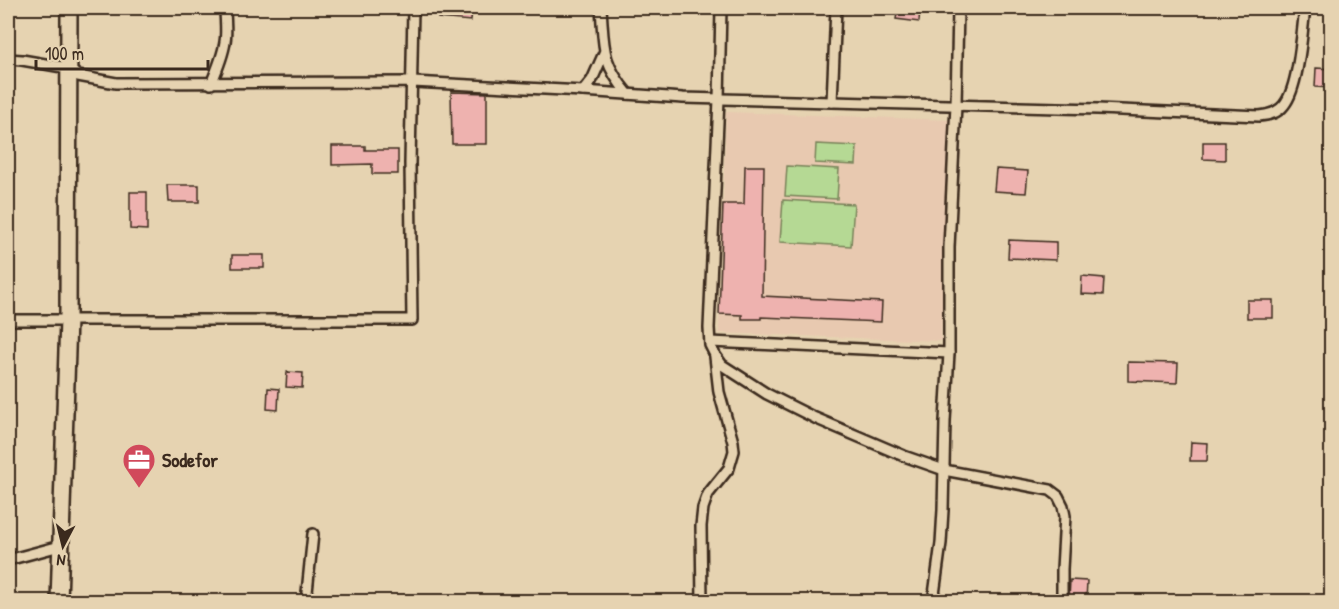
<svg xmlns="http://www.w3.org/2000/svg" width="1339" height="609" font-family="'Patrick Hand',sans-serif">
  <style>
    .built { fill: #e8c9b0 }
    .green { fill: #b5d994; stroke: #788259; stroke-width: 1.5 }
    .building { fill: #eeb2af; stroke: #3b2a1e; stroke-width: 1.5 }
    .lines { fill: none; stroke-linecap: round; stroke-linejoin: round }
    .minor-casing { stroke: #3b2a1e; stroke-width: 14 }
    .primary-casing { stroke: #3b2a1e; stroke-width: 20 }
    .minor { stroke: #e6d3b1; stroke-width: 9 }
    .primary { stroke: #e6d3b1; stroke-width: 15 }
    .labels { text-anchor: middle; stroke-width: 6; stroke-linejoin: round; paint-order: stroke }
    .poi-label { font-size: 20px; font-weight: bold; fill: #3b2a1e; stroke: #e6d3b1; text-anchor: start }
  </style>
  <rect width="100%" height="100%" fill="#e6d3b1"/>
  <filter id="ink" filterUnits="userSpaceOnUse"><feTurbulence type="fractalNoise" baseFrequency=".0167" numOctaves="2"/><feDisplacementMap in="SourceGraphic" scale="12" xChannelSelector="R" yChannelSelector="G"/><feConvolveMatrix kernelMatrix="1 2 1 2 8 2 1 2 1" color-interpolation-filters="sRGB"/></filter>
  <g filter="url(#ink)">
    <polygon class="built" points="726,112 949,120 941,341 719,333"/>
    <g class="green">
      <polygon points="816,144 857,146 856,165 815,163"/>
      <polygon points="787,166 839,169 837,199 785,196"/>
      <polygon points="783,200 854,204 851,246 780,242"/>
    </g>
    <g class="building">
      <polygon points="439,8 472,8 471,21 438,18"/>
      <polygon points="898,8 920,8 919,22 896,19"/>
      <polygon points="1316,68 1332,69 1332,88 1315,87"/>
      <polygon points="451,92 487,93 487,144 452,144"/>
      <polygon points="1203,142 1225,142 1225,160 1203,159"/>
      <polygon points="332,146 365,146 365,150 398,150 398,174 372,174 372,164 332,165"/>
      <polygon points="745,166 764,166 762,296 882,302 881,322 761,317 761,319 742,319 742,315 719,314 723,204 744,204"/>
      <polygon points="996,169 1028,171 1026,193 994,191"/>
      <polygon points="167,185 199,185 199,202 168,202"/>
      <polygon points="130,192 147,192 147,230 130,229"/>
      <polygon points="1009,240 1056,242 1056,260 1008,258"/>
      <rect x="232" y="255" width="32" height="13"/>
      <polygon points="1082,276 1104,278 1103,295 1081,294"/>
      <rect x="1247" y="300" width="26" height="18"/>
      <polygon points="1128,362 1178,363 1177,383 1128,381"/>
      <polygon points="287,372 303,373 302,388 286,387"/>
      <polygon points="268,388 279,389 278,410 267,409"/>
      <polygon points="1191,442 1208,443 1207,461 1190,461"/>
      <polygon points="1070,580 1087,581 1086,601 1069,600"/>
    </g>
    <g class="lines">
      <g class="minor-casing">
        <g id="minor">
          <path d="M601 8C604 47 601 62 628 94"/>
          <polyline points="721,8 719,99 709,328 710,345 715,355 722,365 767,394 815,418 904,456 944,470 1050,490 1058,496 1063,506 1065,516 1062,569 1062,602"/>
          <path d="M8 59 22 60 68 68 78 76 116 83 413 82 583 91 683 98 1098 109 1259 116C1269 115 1278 113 1284 105 1299 87 1302 31 1305 8"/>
          <path d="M211 84C217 70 223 56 225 42 227 31 225 19 225 8"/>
          <polyline points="583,91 592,80 604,53"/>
          <polyline points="832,102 836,8"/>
          <polyline points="8,320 412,320 410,163 413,8"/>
          <polyline points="710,342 949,353"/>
          <polyline points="8,560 60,546"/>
          <polyline points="306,602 313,534"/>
          <polyline points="702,602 701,526 703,508 708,494 729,468 734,451 733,442 719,392 715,357"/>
          <polyline points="933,602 941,543 943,510 945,421 949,353 949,247 956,105 958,8"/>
        </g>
      </g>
      <g class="primary-casing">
        <polyline id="primary" points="59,602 68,319 69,8"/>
      </g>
      <use href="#minor" class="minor"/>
      <use href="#primary" class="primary"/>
    </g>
  </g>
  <defs>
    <g id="office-pin" transform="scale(1.725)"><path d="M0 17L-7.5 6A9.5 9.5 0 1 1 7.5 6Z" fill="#d1495b" stroke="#e6d3b1"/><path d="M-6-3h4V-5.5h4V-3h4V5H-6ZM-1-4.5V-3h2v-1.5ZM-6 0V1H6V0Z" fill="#fff"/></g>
  </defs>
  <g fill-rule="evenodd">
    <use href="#office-pin" x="139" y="460"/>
  </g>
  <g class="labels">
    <g class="poi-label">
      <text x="162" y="467">Sodefor</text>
    </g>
  </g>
  <rect width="1339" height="609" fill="none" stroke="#e6d3b1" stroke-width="30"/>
  <rect x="15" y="15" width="1309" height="579" fill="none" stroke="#3b2a1e" stroke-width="2" filter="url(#ink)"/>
  <g transform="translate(63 546) rotate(187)" stroke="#e6d3b1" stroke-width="4.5" paint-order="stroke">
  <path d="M0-4.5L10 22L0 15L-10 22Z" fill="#3b2a1e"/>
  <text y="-9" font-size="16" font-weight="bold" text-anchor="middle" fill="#3b2a1e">N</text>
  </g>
  <path d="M36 60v9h172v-9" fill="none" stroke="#3b2a1e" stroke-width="3"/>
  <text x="45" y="60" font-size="18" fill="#3b2a1e" stroke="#e6d3b1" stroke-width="4.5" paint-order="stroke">100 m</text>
</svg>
